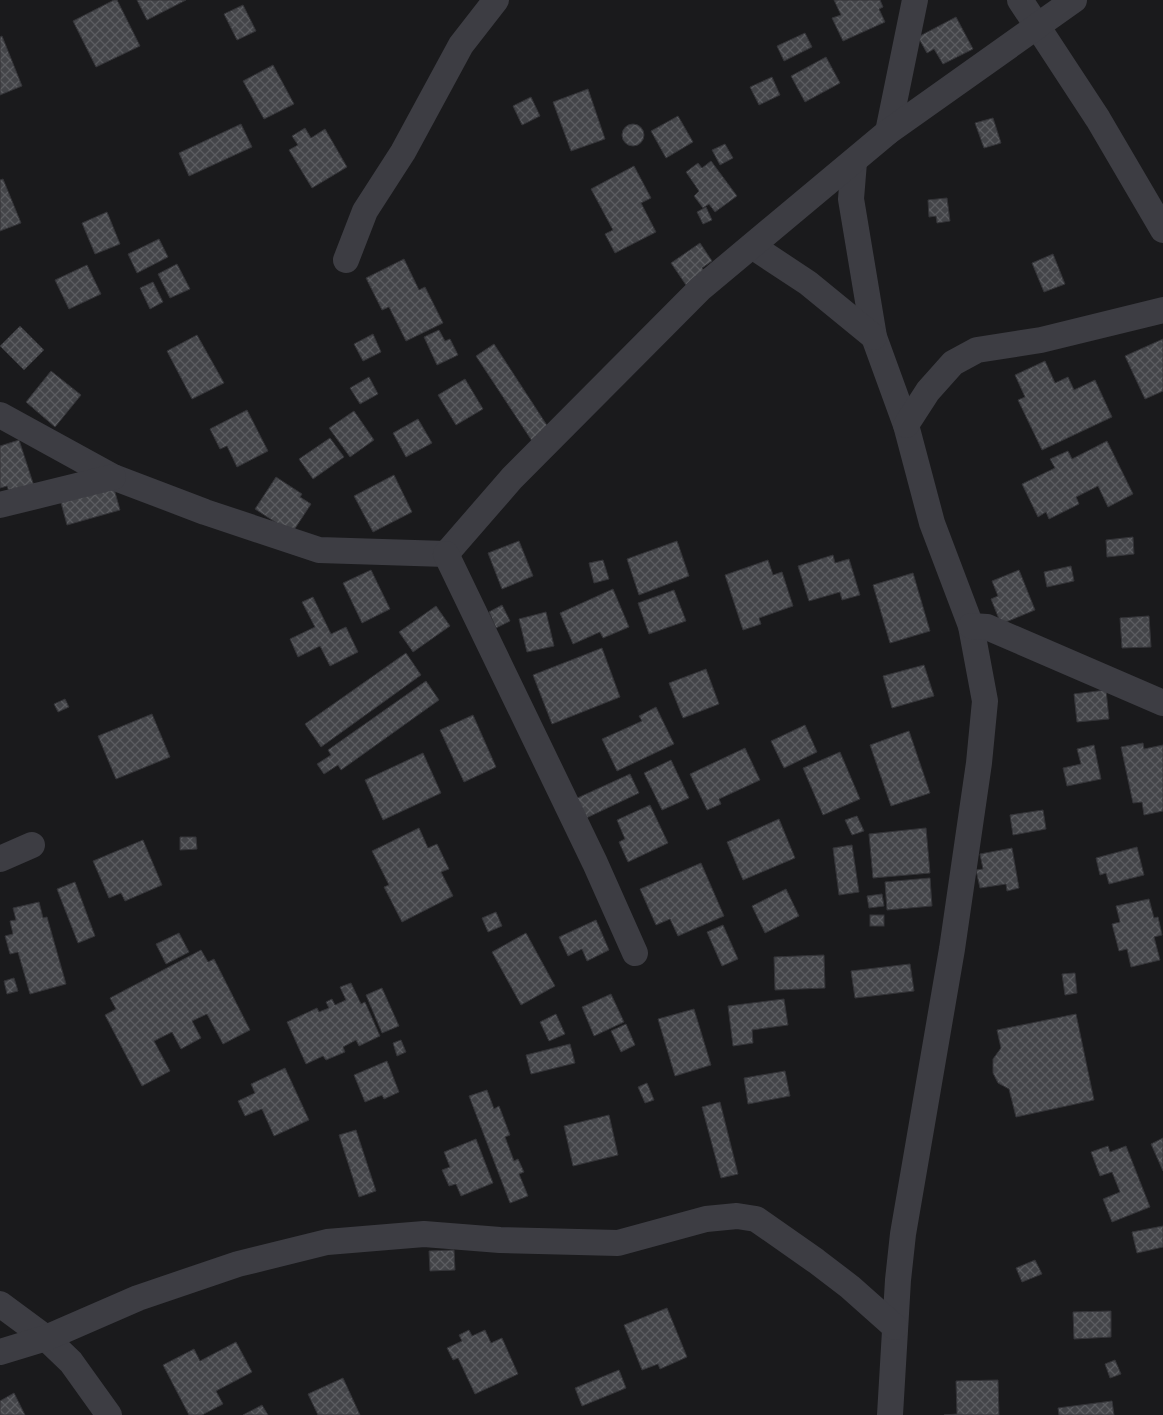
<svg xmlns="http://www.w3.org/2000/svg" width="1163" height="1415" font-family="Helvetica,sans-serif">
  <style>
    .building { fill: url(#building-cross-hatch); stroke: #343438 }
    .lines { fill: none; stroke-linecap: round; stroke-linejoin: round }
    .street { stroke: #3d3d43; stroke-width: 26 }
  </style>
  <defs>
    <pattern id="building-cross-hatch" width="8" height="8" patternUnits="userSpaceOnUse" patternTransform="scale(1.25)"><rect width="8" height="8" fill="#444549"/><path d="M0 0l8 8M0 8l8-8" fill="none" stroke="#5c5d61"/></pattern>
  </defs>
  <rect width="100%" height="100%" fill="#1a1a1c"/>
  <g class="building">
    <polygon points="114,0 117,0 140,46 96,67 73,21"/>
    <polygon points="137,0 186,0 147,20"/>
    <polygon points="834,0 880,0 883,7 879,9 885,22 843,41 832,18 841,15"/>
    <polygon points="243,5 256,31 237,40 224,14"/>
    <polygon points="956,17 973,49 943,64 934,49 927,53 918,37"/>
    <polygon points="805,33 812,47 784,61 777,46"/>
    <polygon points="2,36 22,86 0,95 0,37"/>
    <polygon points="826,57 840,83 805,102 791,76"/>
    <polygon points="273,65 294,104 264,119 243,81"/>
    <polygon points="772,77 780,95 759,105 750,87"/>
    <polygon points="588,89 605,139 571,151 553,102"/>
    <polygon points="531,97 540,116 522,125 513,106"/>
    <polygon points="678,116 693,142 666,158 651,131"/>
    <polygon points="993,118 1001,143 984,148 975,123"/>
    <circle cx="633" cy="135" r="11"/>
    <polygon points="241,124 252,147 189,176 179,153"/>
    <polygon points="305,128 311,138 325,129 347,167 312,188 289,150 298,145 292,136"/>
    <polygon points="725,144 733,158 720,165 712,150"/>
    <polygon points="711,161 737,196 715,212 709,204 703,208 694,196 699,191 686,172 698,163 702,168"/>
    <polygon points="634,166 651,198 641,203 656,232 615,253 605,234 613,230 591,189"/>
    <polygon points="3,179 21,223 0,231 0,180"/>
    <polygon points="947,198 950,221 937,223 936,216 929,217 928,200"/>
    <polygon points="706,207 712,220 703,224 697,212"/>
    <polygon points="107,212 120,244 95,254 82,223"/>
    <polygon points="159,239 168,257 137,273 128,254"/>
    <polygon points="700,243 712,261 702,268 705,272 686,285 671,263"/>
    <polygon points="1053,254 1065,284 1044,292 1032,263"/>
    <polygon points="404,259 419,290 425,287 443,323 406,341 389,307 382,310 366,278"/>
    <polygon points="177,264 190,289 170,298 158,274"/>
    <polygon points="87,265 101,294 69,309 55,280"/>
    <polygon points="153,282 163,302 150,309 140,288"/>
    <polygon points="20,326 44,350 24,370 0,346"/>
    <polygon points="439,330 445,341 450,339 458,355 437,365 424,337"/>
    <polygon points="373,334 381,352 363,361 354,344"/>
    <polygon points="197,335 224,383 192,399 167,351"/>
    <polygon points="1163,339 1163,391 1145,399 1125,356"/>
    <polygon points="494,344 550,430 532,441 476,356"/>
    <polygon points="1045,361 1055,383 1068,377 1074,390 1095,380 1112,417 1042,450 1018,400 1025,397 1015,375"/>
    <polygon points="51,371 81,395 55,427 26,402"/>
    <polygon points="369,377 378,394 360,404 350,388"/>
    <polygon points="465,379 483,409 456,425 438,395"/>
    <polygon points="247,410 268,451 237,467 227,446 220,449 210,429"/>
    <polygon points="354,411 374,440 350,457 329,428"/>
    <polygon points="418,419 432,443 406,457 393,433"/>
    <polygon points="330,438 344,457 313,479 299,459"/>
    <polygon points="19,440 34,486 10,494 7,486 0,488 0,446"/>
    <polygon points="1107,441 1133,494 1108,507 1098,486 1076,497 1079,504 1049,519 1046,512 1038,517 1022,484 1055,468 1050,459 1068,451 1072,459"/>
    <polygon points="394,475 412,512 373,532 354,496"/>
    <polygon points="276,477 302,494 300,497 311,504 292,533 255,509"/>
    <polygon points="113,485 120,510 67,525 60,499"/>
    <polygon points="1133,537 1134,554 1107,557 1106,540"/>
    <polygon points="519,541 533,576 502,589 488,553"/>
    <polygon points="677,541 689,576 639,595 627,559"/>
    <polygon points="833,555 835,563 849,559 860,595 842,600 840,592 809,601 798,566"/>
    <polygon points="603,560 609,579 594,583 589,563"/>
    <polygon points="768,560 773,575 782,572 793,606 759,618 761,624 743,630 725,575"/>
    <polygon points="1071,566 1074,581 1047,587 1044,572"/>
    <polygon points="371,570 390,609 362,623 343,583"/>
    <polygon points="1019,570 1035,610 1001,624 991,599 998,596 992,581"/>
    <polygon points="913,573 930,631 890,643 873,585"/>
    <polygon points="613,589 629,627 603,638 600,632 573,644 560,613"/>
    <polygon points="674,590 686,621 649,634 638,603"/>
    <polygon points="313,597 331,634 346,627 358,652 330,666 320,646 298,657 290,639 315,627 302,602"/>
    <polygon points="502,605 510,621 496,628 489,612"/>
    <polygon points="436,606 450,626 413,652 399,632"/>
    <polygon points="546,612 554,646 527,652 519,619"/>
    <polygon points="1149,616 1151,647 1122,648 1120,618"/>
    <polygon points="602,648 620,697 552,724 533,675"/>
    <polygon points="406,653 421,675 321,747 305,724"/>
    <polygon points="924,665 934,696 892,708 883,676"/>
    <polygon points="706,669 719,704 683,718 669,683"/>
    <polygon points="426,681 439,700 341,770 338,765 324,774 317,764 331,755 328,750"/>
    <polygon points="1106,690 1109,719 1077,722 1074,694"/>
    <polygon points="65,699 69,707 58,712 54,704"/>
    <polygon points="656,707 674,744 617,771 602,739 642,721 639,716"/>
    <polygon points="152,714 170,757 116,779 98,736"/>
    <polygon points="473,715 496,767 464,782 440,730"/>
    <polygon points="805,725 817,752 784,768 771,741"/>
    <polygon points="909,731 930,793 891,806 870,745"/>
    <polygon points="1143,743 1144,749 1163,745 1163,811 1144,815 1142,802 1133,803 1121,747"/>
    <polygon points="1094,745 1101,779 1067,786 1063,768 1081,764 1077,749"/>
    <polygon points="745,748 760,780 719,799 721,804 707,810 690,774"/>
    <polygon points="840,752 860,799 823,815 803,768"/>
    <polygon points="423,753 441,793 383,820 365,780"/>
    <polygon points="671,760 689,798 662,810 644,773"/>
    <polygon points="630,774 639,793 582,820 573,800"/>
    <polygon points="650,805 668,843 628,862 619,842 625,839 617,820"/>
    <polygon points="1043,810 1046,829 1013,835 1010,815"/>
    <polygon points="857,816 864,831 852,835 845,820"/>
    <polygon points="779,819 795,858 743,880 727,842"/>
    <polygon points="419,828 428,848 437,844 449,869 441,872 453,896 402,922 384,887 389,885 372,851"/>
    <polygon points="926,828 930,873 873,878 869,834"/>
    <polygon points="180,837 196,837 197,849 180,850"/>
    <polygon points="143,840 162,885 125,901 121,893 109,898 93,861"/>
    <polygon points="852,845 859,892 839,895 833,848"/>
    <polygon points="1137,847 1144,875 1109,884 1106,873 1100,875 1096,858"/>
    <polygon points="1012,848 1019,888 1007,891 1006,884 980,888 976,870 983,869 980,854"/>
    <polygon points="701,863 724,916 678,936 670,919 656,925 640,889"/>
    <polygon points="930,878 932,906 887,910 885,882"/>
    <polygon points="75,882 95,936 78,943 57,889"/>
    <polygon points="786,889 799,916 765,933 752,906"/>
    <polygon points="882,894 884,906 869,908 867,896"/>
    <polygon points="1149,899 1154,918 1158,917 1162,935 1154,937 1160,960 1131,967 1127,949 1119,951 1112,924 1120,922 1116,906"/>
    <polygon points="39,902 43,918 47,917 66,984 30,994 18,952 10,954 5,936 13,934 10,921 16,920 13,908"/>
    <polygon points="496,912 502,926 488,932 482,918"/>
    <rect x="870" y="915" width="14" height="11"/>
    <polygon points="596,920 609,950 587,961 582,949 568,956 559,937"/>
    <polygon points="723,925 738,959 722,966 707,932"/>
    <polygon points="179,933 189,952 166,964 156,944"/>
    <polygon points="526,933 555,986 521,1005 492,952"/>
    <polygon points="201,950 208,962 214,959 250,1030 223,1044 207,1014 192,1021 201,1038 181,1049 172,1032 154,1041 170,1071 142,1086 105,1015 116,1009 110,998"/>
    <polygon points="824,955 825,988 775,990 774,957"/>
    <polygon points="910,964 914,991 855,998 851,971"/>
    <polygon points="1075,973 1077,993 1065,995 1062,974"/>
    <polygon points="14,978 18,991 7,994 4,981"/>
    <polygon points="351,983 361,1004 365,1002 380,1036 359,1046 356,1040 343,1047 345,1052 326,1060 323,1056 306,1064 287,1022 317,1008 319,1012 329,1008 326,1002 332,999 335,1005 346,1000 340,987"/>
    <polygon points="382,988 399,1026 382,1033 366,995"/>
    <polygon points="611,994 624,1022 594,1036 582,1007"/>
    <polygon points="784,999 788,1025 752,1030 753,1043 733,1046 728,1006"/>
    <polygon points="694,1009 711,1065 675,1076 658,1019"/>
    <polygon points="556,1014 565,1034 549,1041 540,1022"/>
    <polygon points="1076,1014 1094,1100 1016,1117 1009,1089 998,1083 993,1073 993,1059 1001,1048 997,1030"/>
    <polygon points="626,1024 635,1045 621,1052 611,1031"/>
    <polygon points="401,1040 406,1052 397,1056 393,1043"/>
    <polygon points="570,1044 575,1063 531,1074 526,1055"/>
    <polygon points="387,1061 399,1092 384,1099 382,1095 365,1102 354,1075"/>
    <polygon points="285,1068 309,1120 274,1136 262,1109 245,1116 238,1101 255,1093 251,1084"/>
    <polygon points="785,1071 790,1096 748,1104 744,1078"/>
    <polygon points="647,1083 654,1100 645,1103 638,1087"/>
    <polygon points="487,1090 494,1109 499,1106 510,1135 505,1137 514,1161 518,1159 524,1172 519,1174 528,1196 510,1203 469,1096"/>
    <polygon points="720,1102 738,1174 721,1178 702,1107"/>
    <polygon points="609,1115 618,1155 573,1166 564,1126"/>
    <polygon points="356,1130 376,1191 359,1197 339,1135"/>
    <polygon points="1163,1138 1163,1171 1151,1144"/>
    <polygon points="476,1139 493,1183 461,1196 456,1184 449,1186 442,1170 450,1167 444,1152"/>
    <polygon points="1108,1146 1110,1152 1126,1146 1150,1207 1112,1222 1103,1199 1120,1192 1112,1172 1100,1176 1091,1152"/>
    <polygon points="1163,1226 1163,1247 1137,1253 1132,1232"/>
    <polygon points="454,1250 455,1270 430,1271 429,1251"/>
    <polygon points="1035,1260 1042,1274 1022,1282 1016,1268"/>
    <polygon points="667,1308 687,1357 660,1369 658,1364 642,1370 624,1325"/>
    <polygon points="1111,1311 1111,1337 1074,1339 1073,1312"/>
    <polygon points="469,1330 472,1336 485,1330 491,1343 502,1338 518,1374 475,1394 458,1358 453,1360 447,1348 462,1341 459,1335"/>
    <polygon points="236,1342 252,1372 216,1391 223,1404 202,1415 189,1415 163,1365 194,1349 200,1361"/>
    <polygon points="1115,1360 1121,1374 1110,1378 1105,1364"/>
    <polygon points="619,1370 626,1388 582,1406 575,1388"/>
    <polygon points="343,1378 360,1415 318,1415 308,1394"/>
    <polygon points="998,1380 999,1415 944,1415 957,1414 956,1381"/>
    <polygon points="14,1393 25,1415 0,1415 0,1401"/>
    <polygon points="1112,1401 1114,1415 1059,1415 1058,1408"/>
    <polygon points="262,1405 268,1415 243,1415"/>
  </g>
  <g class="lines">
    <g class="street">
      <polyline points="1020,0 1098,119 1163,230"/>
      <polyline points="888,132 915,0"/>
      <polyline points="854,162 851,199 874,337 906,425 932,523 971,626 985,701 979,763 952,949 903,1234 898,1280 890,1415"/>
      <polyline points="752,246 808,283 874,337"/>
      <polyline points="346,260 365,211 403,152 461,45 496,0"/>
      <polyline points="0,415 113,477 205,512 319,550 446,554 512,478 700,289 888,132 1074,0"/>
      <polyline points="906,425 928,391 953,363 977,350 1041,340 1163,310"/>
      <polyline points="0,505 113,477"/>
      <polyline points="446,554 595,863 635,953"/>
      <polyline points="971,626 987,627 1163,703"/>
      <polyline points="0,859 32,845"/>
      <polyline points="0,1304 46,1338 71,1362 109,1415"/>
      <polyline points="0,1352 46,1338 138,1298 238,1264 327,1242 424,1234 500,1240 618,1243 706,1219 737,1216 756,1219 816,1261 850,1287 895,1327"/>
    </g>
  </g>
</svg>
